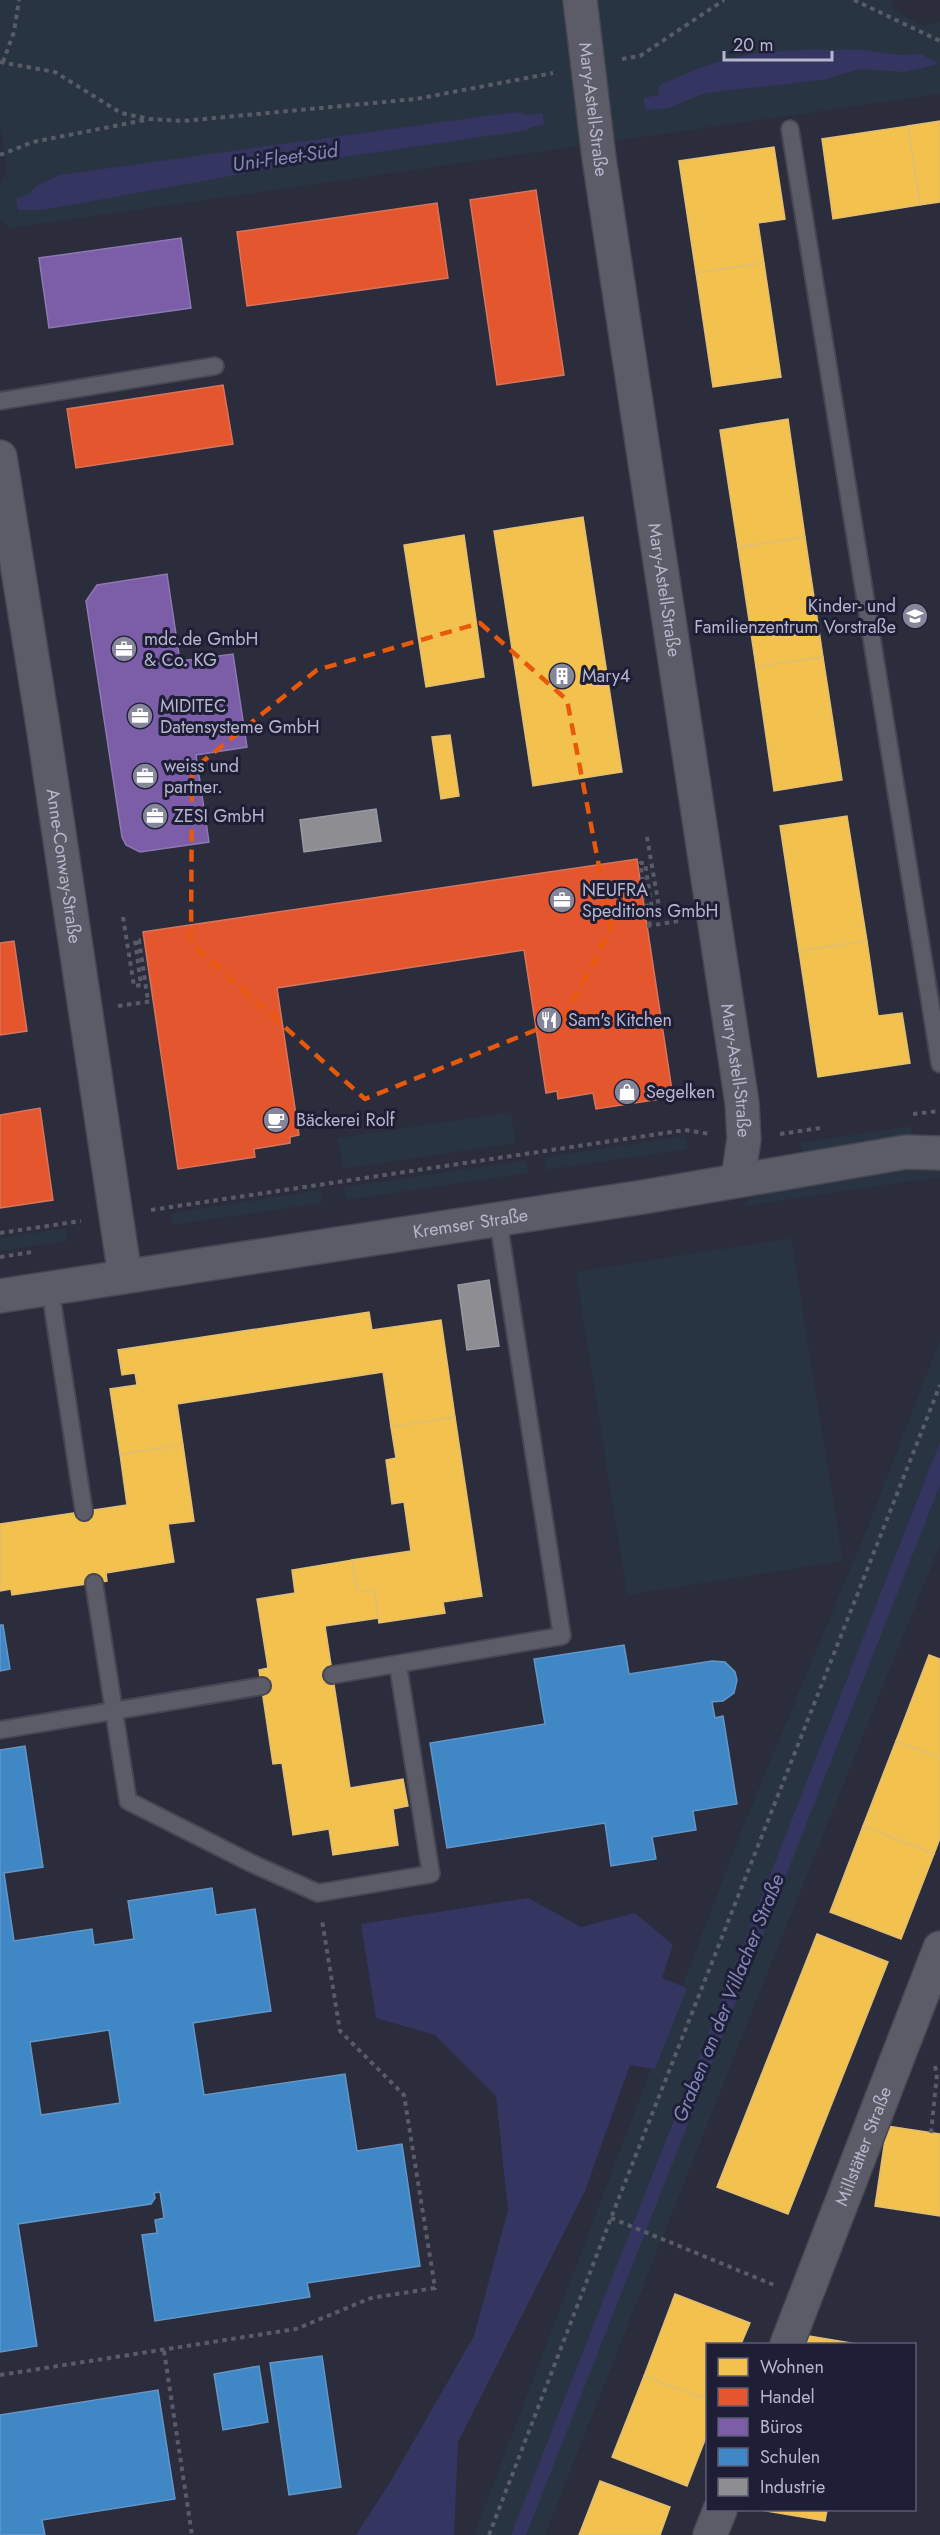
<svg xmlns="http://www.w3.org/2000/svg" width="940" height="2535" font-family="Jost,sans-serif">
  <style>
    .green { fill: #283442 }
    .water { fill: #343561 }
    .homes { fill: #f2c14e; stroke: #e0be74; stroke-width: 1.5 }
    .shops { fill: #e4572e; stroke: #d6745d; stroke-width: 1.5 }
    .offices { fill: #7b5ea7; stroke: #8d78b2; stroke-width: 1.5 }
    .schools { fill: #3f88c5; stroke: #6396c7; stroke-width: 1.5; fill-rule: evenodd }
    .industry { fill: #8d8d92; stroke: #9999a3; stroke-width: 1.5 }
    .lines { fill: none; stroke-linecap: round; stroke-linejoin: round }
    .lane-casing { stroke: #464752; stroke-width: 20 }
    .street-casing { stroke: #464752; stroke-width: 36 }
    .path { stroke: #595c66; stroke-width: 4; stroke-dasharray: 4.5 4.5; stroke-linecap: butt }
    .lane { stroke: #5c5c69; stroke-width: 16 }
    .street { stroke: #5c5c69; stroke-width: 33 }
    .marked { fill: none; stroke: #e8590c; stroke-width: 4.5; stroke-dasharray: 12 8; stroke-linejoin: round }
    .labels { text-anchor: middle; stroke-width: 6; stroke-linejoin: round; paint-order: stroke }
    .street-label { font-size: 18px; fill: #b6b6cc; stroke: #1e1f37 }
    .poi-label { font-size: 18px; fill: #b6b6cc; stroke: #1e1f37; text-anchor: start }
    .water-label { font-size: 20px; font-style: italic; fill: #8486b8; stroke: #1e1f37 }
  </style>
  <rect width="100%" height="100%" fill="#2b2c3c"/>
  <g class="green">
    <polygon points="0,0 892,0 894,10 924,26 940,22 940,94 11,228 0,219 0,185 7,170 0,122"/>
    <polygon points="511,1112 516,1143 343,1169 338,1138"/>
    <polygon points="911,1126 913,1140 802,1156 800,1143"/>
    <polygon points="685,1136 688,1149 546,1170 545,1157"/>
    <polygon points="527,1160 528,1173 346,1200 344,1187"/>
    <polygon points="911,1166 940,1167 940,1177 743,1206 761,1188"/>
    <polygon points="321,1190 322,1203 173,1225 171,1213"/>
    <polygon points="66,1228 68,1241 0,1251 0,1238"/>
    <polygon points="791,1238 843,1561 627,1595 576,1272"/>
    <polygon points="940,1340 940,1545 755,2004 545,2535 474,2535 742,1829 868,1526"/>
  </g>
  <g class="water">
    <path d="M863 50 901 55 921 54 939 64 905 72 860 69 822 80 705 93 669 108 646 110 643 98 659 95 658 86C684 74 709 63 737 57 775 48 824 50 863 50Z"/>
    <polygon points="516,112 528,115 543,113 544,125 531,127 528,130 303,163 42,210 18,210 16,198 28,195 35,187 59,175"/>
    <polygon points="940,1442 940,1485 526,2535 511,2535"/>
    <polygon points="528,1898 581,1927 635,1913 673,1945 662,1978 687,1988 655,2069 630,2065 585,2191 458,2442 454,2535 356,2535 392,2479 474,2336 508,2210 496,2096 435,2035 376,2018 361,1924"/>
  </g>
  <g class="homes">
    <polygon points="940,121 940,202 920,205 908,126"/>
    <polygon points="908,126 920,205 833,219 822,139"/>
    <polygon points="774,147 785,219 758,223 764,263 696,273 679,161"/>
    <polygon points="764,263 781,377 713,387 696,273"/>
    <polygon points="788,419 805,537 738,547 720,430"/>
    <polygon points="583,517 622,772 533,786 494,531"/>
    <polygon points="464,535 484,677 426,687 404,545"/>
    <polygon points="805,537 823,657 756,667 738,547"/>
    <polygon points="823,657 842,780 774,791 756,667"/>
    <polygon points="450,735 459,796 441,799 432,737"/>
    <polygon points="847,816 867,941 799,951 780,826"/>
    <polygon points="867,941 878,1016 902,1013 910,1063 818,1077 799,951"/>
    <polygon points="369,1312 372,1330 441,1320 455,1417 391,1427 383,1372 177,1404 183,1445 120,1454 110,1389 137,1385 135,1373 122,1375 118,1350"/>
    <polygon points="455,1417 482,1596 443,1602 445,1613 379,1623 374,1590 357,1592 352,1560 411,1551 404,1502 392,1504 386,1460 396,1458 391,1427"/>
    <polygon points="183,1445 194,1521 168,1524 174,1562 106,1573 107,1581 12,1595 11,1589 0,1591 0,1524 127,1505 120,1454"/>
    <polygon points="352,1560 357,1592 374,1590 378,1618 325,1626 350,1788 403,1779 408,1806 393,1809 398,1845 333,1855 329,1829 293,1835 282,1763 273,1764 259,1670 268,1668 257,1599 295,1593 292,1570"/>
    <polygon points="929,1655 940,1659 940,1758 896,1741"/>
    <polygon points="896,1741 940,1758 940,1838 934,1854 863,1826"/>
    <polygon points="863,1826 934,1854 901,1939 830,1912"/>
    <polygon points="817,1934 888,1962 788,2214 717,2187"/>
    <polygon points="887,2126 940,2134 940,2216 875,2206"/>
    <polygon points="675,2294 750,2323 741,2344 708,2344 708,2400 644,2376"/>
    <polygon points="809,2336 857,2344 807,2344"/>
    <polygon points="644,2376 708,2400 708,2432 687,2486 612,2457"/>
    <polygon points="600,2481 670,2507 660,2535 579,2535"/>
    <polygon points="761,2510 827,2510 825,2521"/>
  </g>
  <g class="shops">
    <polygon points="536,190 564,375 497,385 470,200"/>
    <polygon points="437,203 448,278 247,306 237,232"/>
    <polygon points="223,385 233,444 76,468 67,409"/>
    <polygon points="637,859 673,1097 596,1109 593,1093 558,1099 557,1091 546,1093 524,950 277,988 299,1135 290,1137 290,1143 254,1149 255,1157 178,1169 143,932"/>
    <polygon points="14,941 27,1031 0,1035 0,943"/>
    <polygon points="40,1108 53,1200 0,1208 0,1115"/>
  </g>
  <g class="offices">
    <polygon points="181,238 191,308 49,328 39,258"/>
    <polygon points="167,574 180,661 233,654 247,747 196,755 209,842 140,852 126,845 122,837 86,601 97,585"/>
  </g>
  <g class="schools">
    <polygon points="0,1625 3,1625 10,1669 0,1671"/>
    <polygon points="624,1645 629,1674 712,1661 725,1662 735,1672 737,1680 734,1693 723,1701 712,1702 715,1718 723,1716 737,1804 693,1811 696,1830 652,1837 656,1859 611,1866 605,1823 447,1848 430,1743 545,1724 534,1659"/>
    <path d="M25 1746 43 1867 4 1873 14 1941 92 1929 94 1945 134 1939 128 1901 212 1888 216 1915 255 1909 271 2011 193 2023 204 2095 345 2074 357 2151 402 2144 420 2266 307 2283 310 2297 155 2321 142 2235 157 2233 155 2220 164 2218 160 2192 154 2193 155 2198 151 2204 18 2224 37 2346 0 2352V1750ZM109 2030 120 2103 41 2115 30 2042Z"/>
    <polygon points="322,2356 341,2487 289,2495 270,2363"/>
    <polygon points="259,2366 268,2422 223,2430 214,2374"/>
    <polygon points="158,2390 175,2499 42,2520 45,2535 0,2535 0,2415"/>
  </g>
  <g class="industry">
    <polygon points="376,809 381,841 304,852 300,820"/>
    <polygon points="489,1280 499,1346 467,1350 458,1285"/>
  </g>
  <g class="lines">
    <g class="lane-casing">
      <g id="lane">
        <polyline points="790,129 940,1064"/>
        <polyline points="0,401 215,366"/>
        <polyline points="50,1288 84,1512"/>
        <polyline points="94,1583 128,1801 253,1864 318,1893 431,1874 398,1665"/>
        <polyline points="332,1675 562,1636 498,1219"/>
        <polyline points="0,1730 262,1686"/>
      </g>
    </g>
    <g class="street-casing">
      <g id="street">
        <path id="s1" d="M580 0 599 158 742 1103 744 1139 738 1179"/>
        <path id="s2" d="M0 457 43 726 125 1276"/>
        <path id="s3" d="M0 1296 643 1197 906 1152 940 1153"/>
        <path id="s4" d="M787 2344 940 1948"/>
        <polyline points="710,2535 720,2510"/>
      </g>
    </g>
    <g class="path">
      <polyline points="854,0 940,41"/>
      <polyline points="622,59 640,56 724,0"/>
      <polyline points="0,62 55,72 121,113 149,119 183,121 416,99 553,73"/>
      <polyline points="3,62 14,32 19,0"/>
      <polyline points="0,155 33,142 145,120"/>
      <polyline points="647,837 659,907 652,909 645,863 640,863 650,926"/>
      <polyline points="123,917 134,986 141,985 135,940 139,940 148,1001"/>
      <polyline points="647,926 679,921"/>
      <polyline points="118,1006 153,1001"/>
      <polyline points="913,1114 940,1111"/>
      <polyline points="780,1134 820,1128"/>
      <polyline points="151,1210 685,1130 710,1134"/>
      <polyline points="0,1233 81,1221"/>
      <polyline points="0,1257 32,1252"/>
      <polyline points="931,2133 937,2074 934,2063"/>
      <polyline points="611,2218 774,2285"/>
      <polyline points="164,2351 192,2535"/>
      <polyline points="0,2375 296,2329 371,2298 435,2288 404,2095 340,2031 322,1920"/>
      <polyline points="489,2535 611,2218 940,1385"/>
    </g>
    <use href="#lane" class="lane"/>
    <use href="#street" class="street"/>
  </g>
  <path class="marked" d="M480 623 567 700 611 929 563 1019 365 1099 191 943 192 770 317 670Z"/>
  <defs>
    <g id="school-disc" transform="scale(1.35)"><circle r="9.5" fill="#85869a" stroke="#1e1f37"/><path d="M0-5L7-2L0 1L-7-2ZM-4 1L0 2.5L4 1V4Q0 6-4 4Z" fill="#fff"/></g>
    <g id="office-disc" transform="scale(1.35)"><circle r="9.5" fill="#85869a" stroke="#1e1f37"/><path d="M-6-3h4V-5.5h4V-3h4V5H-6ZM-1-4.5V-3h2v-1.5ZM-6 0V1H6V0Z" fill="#fff"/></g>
    <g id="building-disc" transform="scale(1.35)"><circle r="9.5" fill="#85869a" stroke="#1e1f37"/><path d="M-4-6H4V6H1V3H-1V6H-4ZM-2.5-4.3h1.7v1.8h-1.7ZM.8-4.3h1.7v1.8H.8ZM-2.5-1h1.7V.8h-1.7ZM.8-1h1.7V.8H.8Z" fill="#fff"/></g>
    <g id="restaurant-disc" transform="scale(1.35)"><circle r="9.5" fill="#85869a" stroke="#1e1f37"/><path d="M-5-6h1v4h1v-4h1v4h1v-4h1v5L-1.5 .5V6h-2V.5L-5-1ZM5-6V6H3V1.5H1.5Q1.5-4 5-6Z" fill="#fff"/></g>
    <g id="shop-disc" transform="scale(1.35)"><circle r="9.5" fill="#85869a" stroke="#1e1f37"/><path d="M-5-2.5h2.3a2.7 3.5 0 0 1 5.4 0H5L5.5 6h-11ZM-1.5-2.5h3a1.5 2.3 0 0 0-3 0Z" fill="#fff"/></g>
    <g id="cafe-disc" transform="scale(1.35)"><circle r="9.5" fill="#85869a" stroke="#1e1f37"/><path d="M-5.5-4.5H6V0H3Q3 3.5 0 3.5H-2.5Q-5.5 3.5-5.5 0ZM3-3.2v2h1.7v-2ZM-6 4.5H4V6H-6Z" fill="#fff"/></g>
  </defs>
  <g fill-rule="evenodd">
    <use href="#school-disc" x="915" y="616"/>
    <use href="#office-disc" x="124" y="649"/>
    <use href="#building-disc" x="562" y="676"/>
    <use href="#office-disc" x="140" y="716"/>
    <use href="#office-disc" x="145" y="776"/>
    <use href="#office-disc" x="155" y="816"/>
    <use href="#office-disc" x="562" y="900"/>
    <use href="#restaurant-disc" x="549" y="1020"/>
    <use href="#shop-disc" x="627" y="1092"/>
    <use href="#cafe-disc" x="276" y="1120"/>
  </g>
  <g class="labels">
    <g class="street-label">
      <text dy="6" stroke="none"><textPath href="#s1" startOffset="110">Mary-Astell-Straße</textPath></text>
      <text dy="6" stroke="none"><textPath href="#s1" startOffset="596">Mary-Astell-Straße</textPath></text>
      <text dy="6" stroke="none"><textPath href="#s2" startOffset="414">Anne-Conway-Straße</textPath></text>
      <text dy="6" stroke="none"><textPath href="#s1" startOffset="1082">Mary-Astell-Straße</textPath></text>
      <text dy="6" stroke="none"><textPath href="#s3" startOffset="476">Kremser Straße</textPath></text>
      <text dy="6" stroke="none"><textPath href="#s4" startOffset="212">Millstätter Straße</textPath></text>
    </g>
    <g class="poi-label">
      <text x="896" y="612" text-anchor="end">Kinder- und<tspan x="896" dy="21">Familienzentrum Vorstraße</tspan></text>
      <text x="144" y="645">mdc.de GmbH<tspan x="144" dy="21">&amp; Co. KG</tspan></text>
      <text x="582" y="682">Mary4</text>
      <text x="160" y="712">MIDITEC<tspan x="160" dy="21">Datensysteme GmbH</tspan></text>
      <text x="164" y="772">weiss und<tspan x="164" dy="21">partner.</tspan></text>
      <text x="174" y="822">ZESI GmbH</text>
      <text x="582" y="896">NEUFRA<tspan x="582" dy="21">Speditions GmbH</tspan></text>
      <text x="568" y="1026">Sam's Kitchen</text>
      <text x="646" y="1098">Segelken</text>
      <text x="296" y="1126">Bäckerei Rolf</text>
    </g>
    <g class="water-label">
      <text transform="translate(285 157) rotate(-8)" y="7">Uni-Fleet-Süd</text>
      <text transform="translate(728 1998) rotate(-68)" y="7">Graben an der Villacher Straße</text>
    </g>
  </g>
  <rect x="706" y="2343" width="210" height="168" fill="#1e1f37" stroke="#5b5b73" stroke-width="1.5"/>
  <rect x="718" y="2358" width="30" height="18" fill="#f2c14e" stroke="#5b5b73" stroke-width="1.5"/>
  <text x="760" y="2373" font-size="18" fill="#b6b6cc">Wohnen</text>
  <rect x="718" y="2388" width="30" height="18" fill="#e4572e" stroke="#5b5b73" stroke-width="1.5"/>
  <text x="760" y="2403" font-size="18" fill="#b6b6cc">Handel</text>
  <rect x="718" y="2418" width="30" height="18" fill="#7b5ea7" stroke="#5b5b73" stroke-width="1.5"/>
  <text x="760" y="2433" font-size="18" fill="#b6b6cc">Büros</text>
  <rect x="718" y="2448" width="30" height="18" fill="#3f88c5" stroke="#5b5b73" stroke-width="1.5"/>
  <text x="760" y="2463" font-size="18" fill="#b6b6cc">Schulen</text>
  <rect x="718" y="2478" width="30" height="18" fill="#8d8d92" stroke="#5b5b73" stroke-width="1.5"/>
  <text x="760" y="2493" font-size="18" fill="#b6b6cc">Industrie</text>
  <path d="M724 51v9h108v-9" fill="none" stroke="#b6b6cc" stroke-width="3"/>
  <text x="733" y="51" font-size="18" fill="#b6b6cc" stroke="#1e1f37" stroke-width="4.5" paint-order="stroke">20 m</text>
</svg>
